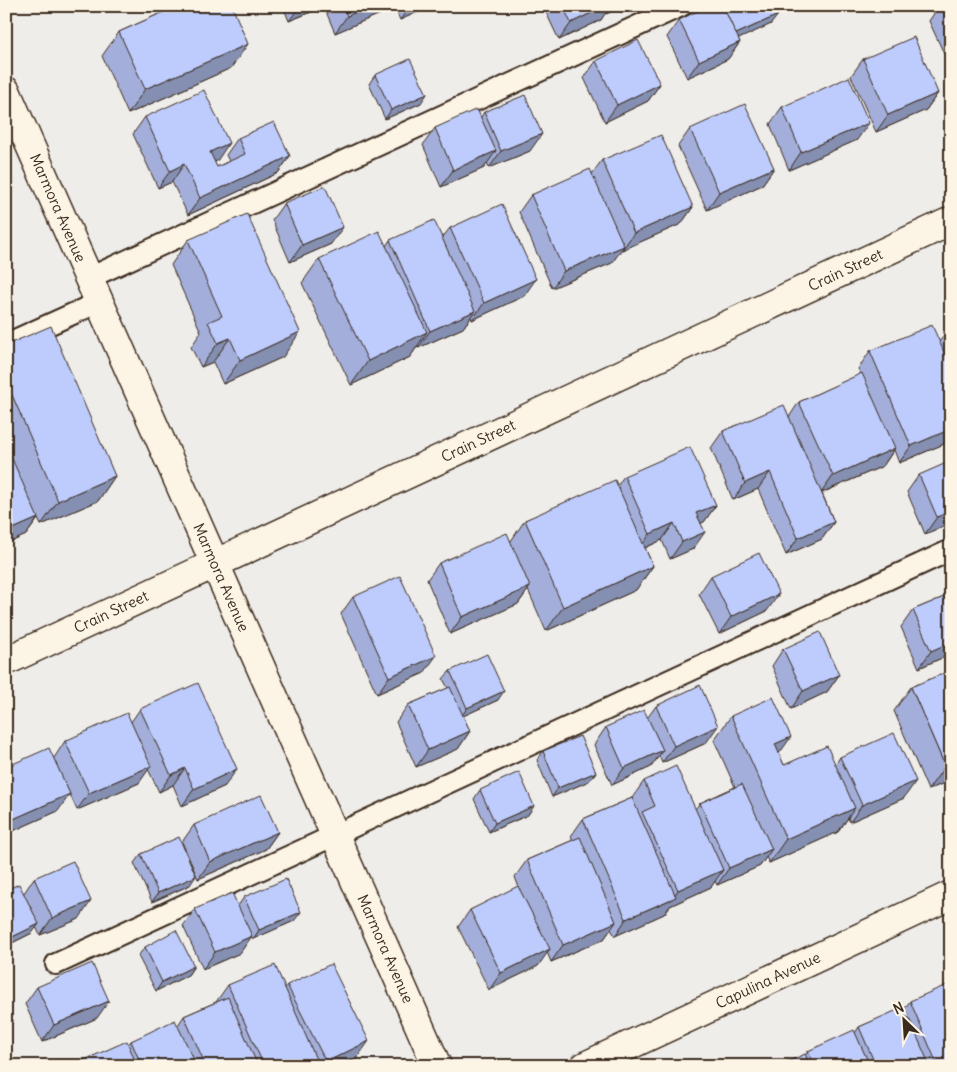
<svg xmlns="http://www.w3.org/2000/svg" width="957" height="1072" font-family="Delius,sans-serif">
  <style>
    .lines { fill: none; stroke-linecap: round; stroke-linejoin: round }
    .service-casing { stroke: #3b2a1e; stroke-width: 24 }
    .minor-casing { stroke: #3b2a1e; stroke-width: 31 }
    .service { stroke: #fcf5e5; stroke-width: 20 }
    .minor { stroke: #fcf5e5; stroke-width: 28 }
    .wall { fill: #a3afda; stroke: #3b2a1e }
    .shaded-wall { fill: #848fb1; stroke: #3b2a1e }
    .building { fill: #bdccfd; stroke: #3b2a1e }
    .labels { text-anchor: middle; stroke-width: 5; stroke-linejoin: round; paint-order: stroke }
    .street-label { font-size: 15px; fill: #3b2a1e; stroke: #fcf5e5 }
  </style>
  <rect width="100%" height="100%" fill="#efedea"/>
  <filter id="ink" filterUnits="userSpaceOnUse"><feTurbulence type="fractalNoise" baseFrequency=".02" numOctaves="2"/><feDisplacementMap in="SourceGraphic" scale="10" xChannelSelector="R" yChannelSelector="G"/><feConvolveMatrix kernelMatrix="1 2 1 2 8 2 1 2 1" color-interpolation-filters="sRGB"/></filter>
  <g filter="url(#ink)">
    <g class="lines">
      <g class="service-casing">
        <g id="service">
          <polyline points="89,278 681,6"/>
          <polyline points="6,344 99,302"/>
          <polyline points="56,964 951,550"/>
        </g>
      </g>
      <g class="minor-casing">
        <g id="minor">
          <path id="s1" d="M6 91 437 1066"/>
          <path id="s2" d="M6 661 951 221"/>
          <path id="s3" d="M585 1066 951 895"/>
        </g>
      </g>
      <use href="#service" class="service"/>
      <use href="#minor" class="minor"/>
    </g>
    <g class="wall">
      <polygon points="171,6 232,6 231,68 128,114 102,56 119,32 168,10"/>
      <polygon points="283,6 386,6 380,14 335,33 324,7 289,21"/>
      <polygon points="394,6 431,6 400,20"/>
      <polygon points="543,6 623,6 606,14 605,13 601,20 559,40"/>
      <polygon points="939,6 951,6 951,69 929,21"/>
      <polygon points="679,20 771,24 738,39 740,42 728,59 687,78 667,37"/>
      <polygon points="863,59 938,93 926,110 876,132 851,76"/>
      <polygon points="596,61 660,84 648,101 605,122 584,78"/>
      <polygon points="375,75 421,103 385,119 369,84"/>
      <polygon points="782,107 857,140 789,170 770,124"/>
      <polygon points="484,112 530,151 489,168 487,163 484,168 441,187 423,145 435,128 481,117"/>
      <polygon points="145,117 217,161 214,162 217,167 229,161 226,155 238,138 290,156 278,173 188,215 172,182 158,188 133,134"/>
      <polygon points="690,129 774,168 762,185 707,210 678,146"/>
      <polygon points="602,160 693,207 681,224 622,250 621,249 612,263 552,288 519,212 531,195 592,174"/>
      <polygon points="284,203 331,244 290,262 272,220"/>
      <polygon points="450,228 524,296 472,320 471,317 463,328 418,348 417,347 410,357 351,385 302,283 319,259 386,246 390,240 442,238"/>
      <polygon points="188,240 283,357 223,384 213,362 201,367 191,347 201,332 171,265"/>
      <polygon points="950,327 951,327 951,441 899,463 894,450 883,466 822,493 834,522 822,539 786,555 758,489 733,500 711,448 723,431 789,417 799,402 861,374 858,369 870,351 939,342"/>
      <polygon points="6,345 115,476 98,501 41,525 38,519 26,535 6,544"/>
      <polygon points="919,475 951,523 925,534 907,492"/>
      <polygon points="624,476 716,505 704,522 701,523 693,549 670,559 662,540 645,548 653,566 636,590 546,631 528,590 518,604 450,634 427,580 439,563 511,541 525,520 618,485"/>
      <polygon points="711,576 767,611 719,634 699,594"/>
      <polygon points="951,577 951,587 948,581"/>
      <polygon points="951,594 951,654 919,668 901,627 913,610"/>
      <polygon points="353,597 424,673 377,694 341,614"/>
      <polygon points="783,649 839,675 827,692 791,709 772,666"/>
      <polygon points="450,671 498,700 463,716 470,731 458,749 416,767 396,722 408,705 448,688 443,679"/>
      <polygon points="911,687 951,780 928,790 894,711"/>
      <polygon points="656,706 706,743 662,763 659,756 651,767 612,785 594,745 606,727 648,717"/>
      <polygon points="140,709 225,786 182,806 173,785 159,792 148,769 139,783 77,810 64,782 58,811 6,834 6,767 54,758 65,741 131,722"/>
      <polygon points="731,716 779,754 784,765 835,765 840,757 904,798 850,822 848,818 838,832 769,863 766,857 760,866 717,885 715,881 711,887 670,906 664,914 615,936 611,929 604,939 551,962 547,952 538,966 489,990 458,927 470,910 520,890 515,877 527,860 573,840 571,836 583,819 632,798 644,781 695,809 700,803 735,787 714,740"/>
      <polygon points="543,751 596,772 589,781 552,797 537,760"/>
      <polygon points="480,790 528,815 489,832 474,799"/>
      <polygon points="194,825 278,832 266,849 198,879 182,842"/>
      <polygon points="141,854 190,885 152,902 134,863"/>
      <polygon points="34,878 79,919 40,935 36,927 32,933 6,946 6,890 24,893"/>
      <polygon points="244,897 294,921 253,939 251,936 240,953 203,969 183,926 195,909 238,906"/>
      <polygon points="145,947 194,966 188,975 156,991 138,956"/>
      <polygon points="228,985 285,988 287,985 357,1058 342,1066 78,1066 82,1061 128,1045 131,1041 178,1025 184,1016 216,1002"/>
      <polygon points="37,987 97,1018 42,1042 25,1004"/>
      <polygon points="910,1001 951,1066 778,1066 805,1055 808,1051 855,1033 859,1027 905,1008"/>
    </g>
    <g class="shaded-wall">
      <polygon points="300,6 324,6 289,21"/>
      <polygon points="370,6 386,6 380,14 335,33 347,16"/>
      <polygon points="410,6 431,6 400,20"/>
      <polygon points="605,6 610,6 601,20 559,40 571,23"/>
      <polygon points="611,6 623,6 606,14"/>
      <polygon points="778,15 771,24 730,43 736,34"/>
      <polygon points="740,42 728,59 687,78 699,61"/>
      <polygon points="248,44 231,68 128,114 145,89"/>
      <polygon points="660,84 648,101 605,122 617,105"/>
      <polygon points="938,93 926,110 876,132 888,115"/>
      <polygon points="427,94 421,103 385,119 391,110"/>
      <polygon points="869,123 857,140 789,170 801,152"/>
      <polygon points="542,134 530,151 489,168 501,151"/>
      <polygon points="229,143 217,161 198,169 210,152"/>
      <polygon points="496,151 484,168 441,187 453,170"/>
      <polygon points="290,156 278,173 188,215 200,198"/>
      <polygon points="184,164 172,182 158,188 170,171"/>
      <polygon points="774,168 762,185 707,210 719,192"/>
      <polygon points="693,207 681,224 622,250 634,233"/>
      <polygon points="343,227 331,244 290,262 302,245"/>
      <polygon points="624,246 612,263 552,288 564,271"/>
      <polygon points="536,279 524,296 472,320 484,303"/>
      <polygon points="475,311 463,328 418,348 430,331"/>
      <polygon points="300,332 283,357 223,384 240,360"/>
      <polygon points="427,332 410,357 351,385 368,361"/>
      <polygon points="230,338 213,362 201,367 218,343"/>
      <polygon points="951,429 951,441 899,463 911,446"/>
      <polygon points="895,448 883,466 821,493 833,476"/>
      <polygon points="770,472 758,489 733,500 745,483"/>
      <polygon points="115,476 98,501 41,525 58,501"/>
      <polygon points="716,505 704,522 684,530 696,513"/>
      <polygon points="951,511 951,523 925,534 937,517"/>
      <polygon points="38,518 26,535 6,544 6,532"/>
      <polygon points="834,522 822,539 786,555 798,538"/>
      <polygon points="674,523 662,540 638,551 650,534"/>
      <polygon points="705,532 693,549 670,559 682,542"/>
      <polygon points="653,566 636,590 546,631 563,607"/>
      <polygon points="530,587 518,604 450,634 462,617"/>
      <polygon points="779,594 767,611 719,634 731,617"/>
      <polygon points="951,642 951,654 919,668 931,651"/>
      <polygon points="436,656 424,673 377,694 389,677"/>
      <polygon points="839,675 827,692 791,709 803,691"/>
      <polygon points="504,691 498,700 461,717 467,708"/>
      <polygon points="718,726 706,743 662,763 674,746"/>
      <polygon points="470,731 458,749 416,767 428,750"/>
      <polygon points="791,737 774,761 775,744"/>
      <polygon points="663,750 651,767 612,785 624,768"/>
      <polygon points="951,763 951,780 928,790 945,766"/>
      <polygon points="151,766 139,783 77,810 89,793"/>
      <polygon points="185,768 173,785 159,792 171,775"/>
      <polygon points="237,769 225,786 182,806 194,789"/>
      <polygon points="596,772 589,781 552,797 558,788"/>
      <polygon points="916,781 904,798 850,822 862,805"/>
      <polygon points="70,794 58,811 6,834 6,827 11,820"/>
      <polygon points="534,806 528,815 489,832 495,823"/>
      <polygon points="855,808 838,832 769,863 786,839"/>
      <polygon points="278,832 266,849 198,879 210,862"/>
      <polygon points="772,849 760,866 717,885 729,868"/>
      <polygon points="723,870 711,887 670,906 664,914 615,936 626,919 672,899 678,890"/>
      <polygon points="196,876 190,885 152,902 158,893"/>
      <polygon points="91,901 79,919 40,935 52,918"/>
      <polygon points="301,912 294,921 253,939 259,930"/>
      <polygon points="616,922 604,939 551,962 563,945"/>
      <polygon points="39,924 32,933 6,946 6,940"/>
      <polygon points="252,936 240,953 203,969 215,952"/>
      <polygon points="550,949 538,966 489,990 501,973"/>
      <polygon points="194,966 188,975 156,991 162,982"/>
      <polygon points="109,1001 97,1018 42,1042 54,1025"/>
      <polygon points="369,1041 357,1058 342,1066 324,1066 326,1062"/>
    </g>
    <g class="building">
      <polygon points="177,6 232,6 248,44 145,89 119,32"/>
      <polygon points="343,6 370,6 347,16"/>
      <polygon points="563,6 605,6 571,23"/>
      <polygon points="708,6 723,6 740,42 699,61 679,20"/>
      <polygon points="723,6 774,6 778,15 736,34"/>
      <polygon points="942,6 951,6 951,25"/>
      <polygon points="914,37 938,93 888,115 863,59"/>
      <polygon points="638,40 660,84 617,105 596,61"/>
      <polygon points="410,59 427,94 391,110 375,75"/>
      <polygon points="849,77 869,123 801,152 782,107"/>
      <polygon points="204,90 229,143 210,152 217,167 245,154 238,138 274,122 290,156 200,198 184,164 170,171 145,117"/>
      <polygon points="525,95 542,134 501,151 484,112"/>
      <polygon points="745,104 774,168 719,192 690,129"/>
      <polygon points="477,109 496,151 453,170 435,128"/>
      <polygon points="661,135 693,207 634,233 602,160"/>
      <polygon points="590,169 624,246 564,271 531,195"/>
      <polygon points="325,186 343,227 302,245 284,203"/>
      <polygon points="502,204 536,279 484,303 450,228"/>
      <polygon points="247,214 300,332 240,360 230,338 218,343 208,322 222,316 188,240"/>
      <polygon points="434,220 475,311 430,331 390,240"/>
      <polygon points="379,231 427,332 368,361 319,259"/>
      <polygon points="932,325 951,368 951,429 911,446 870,351"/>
      <polygon points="51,326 115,476 58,501 6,381 6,345"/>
      <polygon points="862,373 895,448 833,476 799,402"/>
      <polygon points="784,405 834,522 798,538 770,472 745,483 723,431"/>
      <polygon points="6,445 38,518 6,532"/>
      <polygon points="690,447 716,505 696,513 705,532 682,542 674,523 650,534 624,476"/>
      <polygon points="951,461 951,511 937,517 919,475"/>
      <polygon points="615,480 653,566 563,607 525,520"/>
      <polygon points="507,533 530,587 462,617 439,563"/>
      <polygon points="759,553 779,594 731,617 711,576"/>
      <polygon points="400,576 436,656 389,677 353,597"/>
      <polygon points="951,594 951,642 931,651 913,610"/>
      <polygon points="820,632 839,675 803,691 783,649"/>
      <polygon points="487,654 504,691 467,708 450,671"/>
      <polygon points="951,670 951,763 945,766 911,687"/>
      <polygon points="198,683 237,769 194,789 185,768 171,775 140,709"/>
      <polygon points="700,685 718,726 674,746 656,706"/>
      <polygon points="450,687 470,731 428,750 408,705"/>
      <polygon points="773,697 791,737 775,744 784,765 827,746 855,808 786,839 731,716"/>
      <polygon points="644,710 663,750 624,768 606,727"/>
      <polygon points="127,713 151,766 89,793 65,741"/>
      <polygon points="894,733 916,781 862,805 840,757"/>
      <polygon points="580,736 596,772 558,788 543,751"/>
      <polygon points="49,748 70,794 11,820 6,810 6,767"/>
      <polygon points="676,766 723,870 678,890 642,812 655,806 644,781"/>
      <polygon points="519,772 534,806 495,823 480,790"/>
      <polygon points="742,784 772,849 729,868 700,803"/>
      <polygon points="261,795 278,832 210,862 194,825"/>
      <polygon points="632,798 676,897 626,919 583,819"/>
      <polygon points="179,837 196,876 158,893 141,854"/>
      <polygon points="580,837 616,922 563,945 527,860"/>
      <polygon points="73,861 91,901 52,918 34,878"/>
      <polygon points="286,879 301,912 259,930 244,897"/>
      <polygon points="19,884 39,924 6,940 6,890"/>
      <polygon points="518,886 550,949 501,973 470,910"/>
      <polygon points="232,893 252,936 215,952 195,909"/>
      <polygon points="176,930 194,966 162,982 145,947"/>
      <polygon points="92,963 109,1001 54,1025 37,987"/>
      <polygon points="331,964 369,1041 326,1062 287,985"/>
      <polygon points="275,965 319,1066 264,1066 228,985"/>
      <polygon points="951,983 951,1066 938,1066 910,1001"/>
      <polygon points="228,997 258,1066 206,1066 184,1016"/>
      <polygon points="904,1007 930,1066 876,1066 859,1027"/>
      <polygon points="175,1020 197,1066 142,1066 131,1041"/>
      <polygon points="854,1030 870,1066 814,1066 808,1051"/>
      <polygon points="127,1041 137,1066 84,1066 82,1061"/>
      <polygon points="805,1054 810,1066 778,1066"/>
    </g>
  </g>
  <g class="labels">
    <g class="street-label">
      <text dy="5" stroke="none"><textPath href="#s1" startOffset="128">Marmora Avenue</textPath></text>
      <text dy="5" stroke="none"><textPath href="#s2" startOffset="926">Crain Street</textPath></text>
      <text dy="5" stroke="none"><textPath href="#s2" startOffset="521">Crain Street</textPath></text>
      <text dy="5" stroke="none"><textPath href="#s1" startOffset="532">Marmora Avenue</textPath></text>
      <text dy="5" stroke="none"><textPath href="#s2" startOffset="116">Crain Street</textPath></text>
      <text dy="5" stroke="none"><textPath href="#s1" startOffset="938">Marmora Avenue</textPath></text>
      <text dy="5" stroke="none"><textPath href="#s3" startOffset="202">Capulina Avenue</textPath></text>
    </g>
  </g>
  <rect width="957" height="1072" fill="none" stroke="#fcf5e5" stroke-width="25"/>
  <rect x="12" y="12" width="932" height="1047" fill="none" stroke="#3b2a1e" stroke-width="2" filter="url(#ink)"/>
  <g transform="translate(904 1020) rotate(335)" stroke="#fcf5e5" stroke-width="4" paint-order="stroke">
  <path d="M0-4L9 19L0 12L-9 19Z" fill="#3b2a1e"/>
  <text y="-8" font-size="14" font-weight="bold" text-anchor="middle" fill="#3b2a1e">N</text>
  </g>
</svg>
